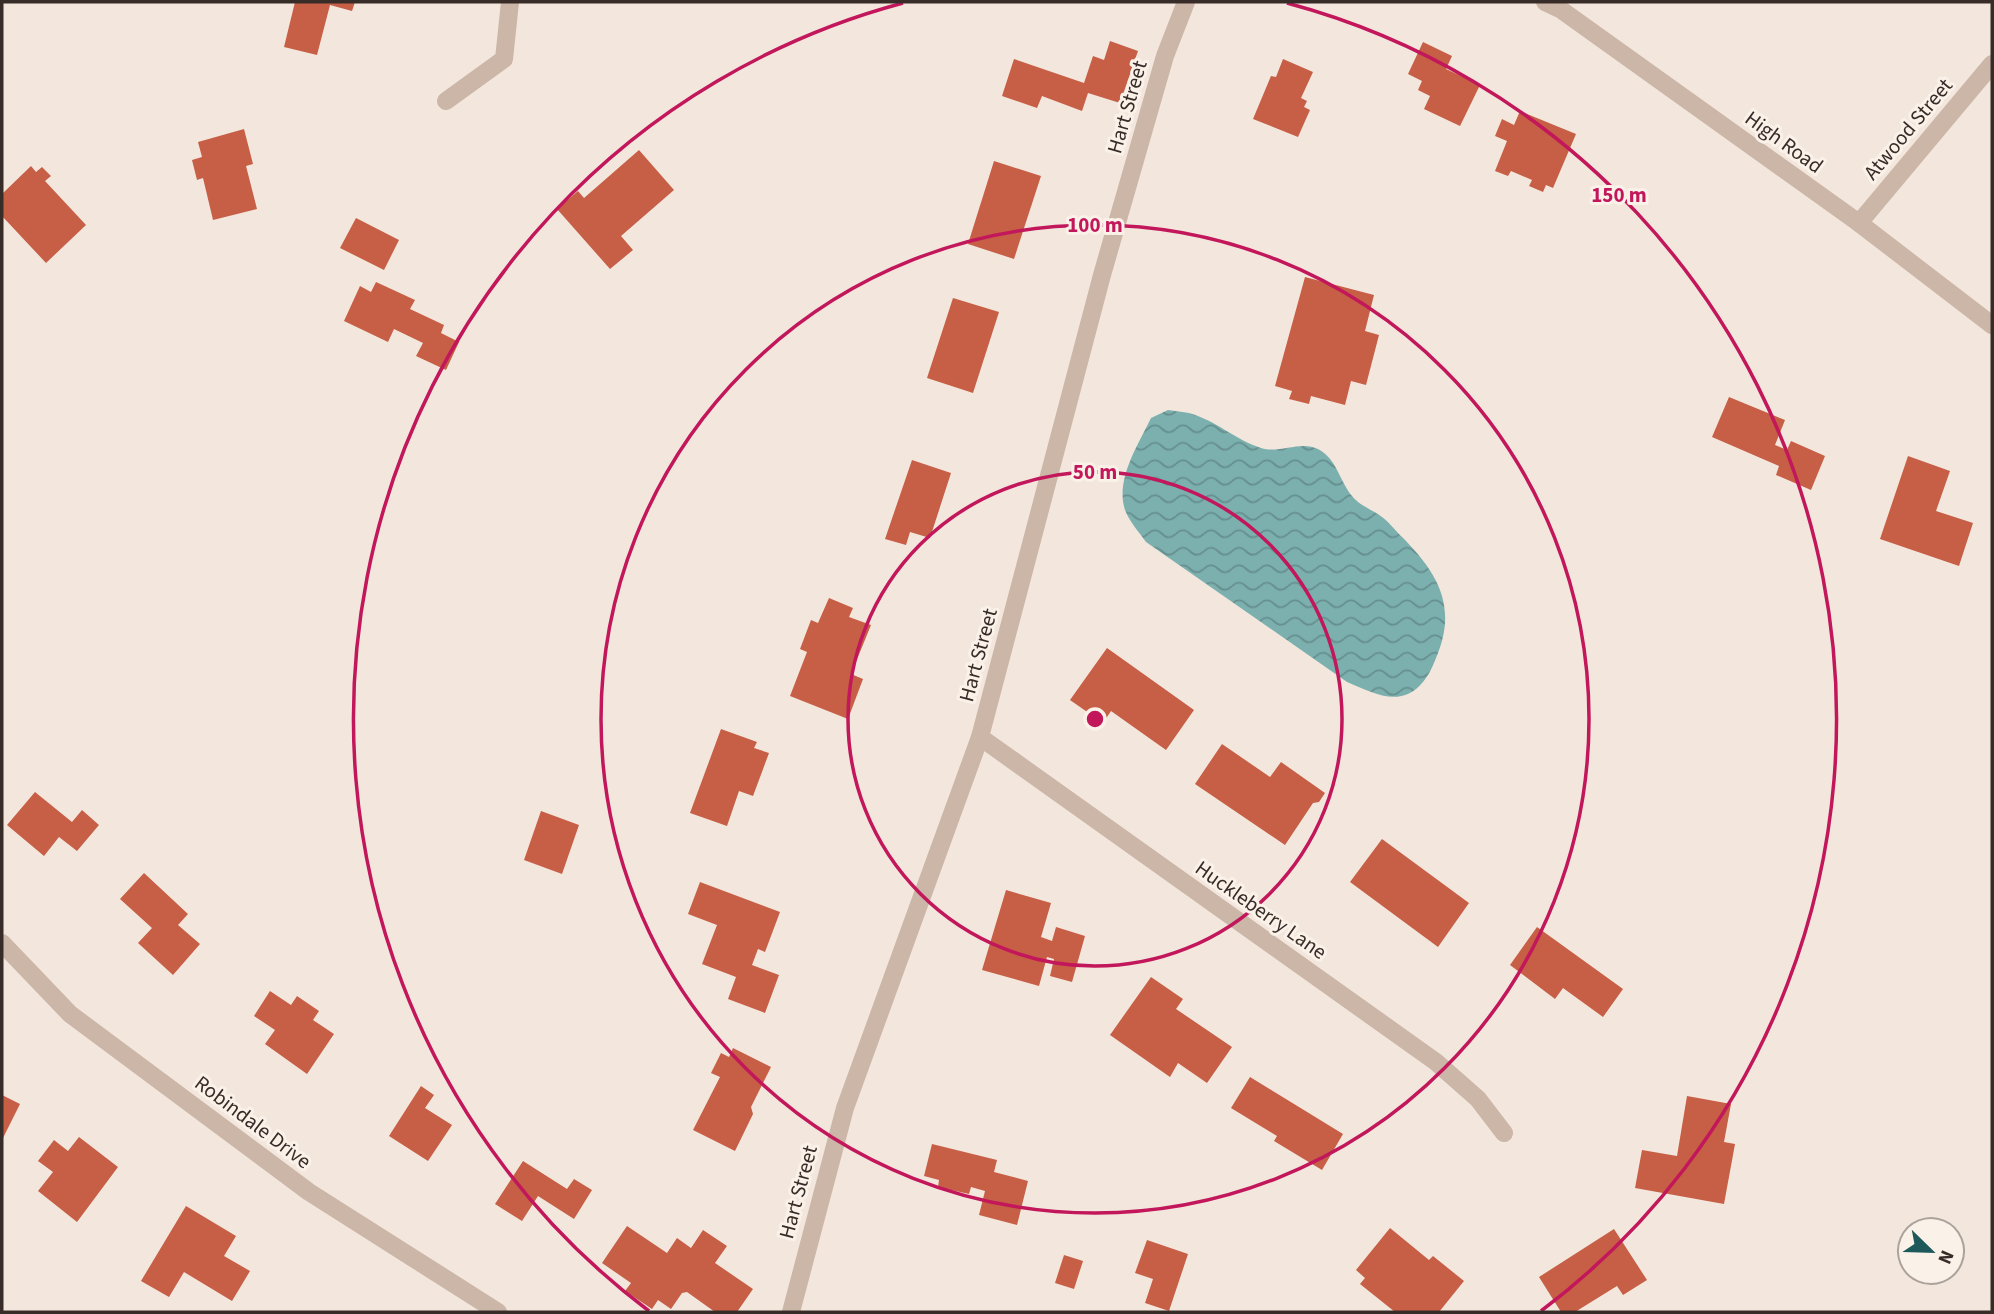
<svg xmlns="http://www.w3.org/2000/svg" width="1994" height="1314" font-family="'Source Sans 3',sans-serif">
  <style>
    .water { fill: url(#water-waves) }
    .building { fill: #c75e46 }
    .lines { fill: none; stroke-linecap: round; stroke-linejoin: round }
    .street { stroke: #cbb6a8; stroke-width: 18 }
    .ring { fill: none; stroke: #c2185b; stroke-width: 3.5 }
    .labels { text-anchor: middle; stroke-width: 6; stroke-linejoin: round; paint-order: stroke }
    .street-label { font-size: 21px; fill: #382c28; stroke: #faf1e9 }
    .centre { fill: #c2185b; stroke: #faf1e9; stroke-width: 3.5 }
    .ring-label { font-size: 21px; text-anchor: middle; font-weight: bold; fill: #c2185b; stroke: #faf1e9; stroke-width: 6; stroke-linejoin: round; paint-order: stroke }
  </style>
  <defs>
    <pattern id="water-waves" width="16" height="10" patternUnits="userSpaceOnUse" patternTransform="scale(1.75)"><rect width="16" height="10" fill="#7bb0af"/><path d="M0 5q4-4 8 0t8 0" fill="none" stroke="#668f8e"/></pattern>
  </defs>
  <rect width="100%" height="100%" fill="#f3e7dd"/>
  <path class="water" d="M1168 410C1175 411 1183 412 1189 413 1215 420 1236 440 1261 448 1279 454 1301 440 1318 449 1337 459 1339 480 1352 496 1360 506 1373 510 1382 517 1389 522 1395 530 1401 536 1436 571 1457 604 1438 653 1434 663 1430 674 1423 682 1401 709 1373 693 1347 682L1146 542C1139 532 1129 521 1125 510 1115 480 1138 445 1151 418Z"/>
  <g class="building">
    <polygon points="295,2 355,2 352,11 330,5 317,55 284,47"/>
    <polygon points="1110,41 1138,51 1120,103 1088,93 1082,111 1042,96 1037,108 1002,96 1014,59 1084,83 1093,56 1104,60"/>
    <polygon points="1423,42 1452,56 1446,69 1480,85 1460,126 1424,109 1430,96 1418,90 1422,81 1408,74"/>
    <polygon points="1283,59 1313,72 1301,98 1307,101 1304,107 1310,110 1298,137 1253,119 1271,76 1276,77"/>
    <polygon points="1520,111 1576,134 1553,188 1546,185 1543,192 1529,186 1532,180 1511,171 1508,176 1495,171 1507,141 1495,136 1502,119 1514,125"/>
    <polygon points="244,129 253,164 246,166 257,209 213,220 203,178 197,180 192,160 202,157 198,142"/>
    <polygon points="639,150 674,190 621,236 633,250 610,269 557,209 578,191 584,198"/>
    <polygon points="994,161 1041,176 1014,259 968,244"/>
    <polygon points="31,166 36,172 42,167 51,176 45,181 86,225 46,263 2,216 2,194"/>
    <polygon points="356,218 399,240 384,270 340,248"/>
    <polygon points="1305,277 1374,295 1365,331 1379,335 1366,385 1351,381 1345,405 1311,396 1309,404 1289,399 1292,391 1275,386"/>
    <polygon points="376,282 415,300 410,309 444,325 441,333 459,342 446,370 416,356 423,343 394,329 388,342 344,321 360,286 371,292"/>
    <polygon points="953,298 999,312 973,393 927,378"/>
    <polygon points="1729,397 1785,420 1775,445 1787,450 1791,441 1825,456 1811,490 1776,475 1779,466 1712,437"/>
    <polygon points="1908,456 1950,471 1936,511 1973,523 1959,566 1880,539"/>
    <polygon points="912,460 951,473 930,538 910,532 906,545 885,539"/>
    <polygon points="829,598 853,608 849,617 871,625 851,674 863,679 848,719 790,696 807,652 800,649 811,620 818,623"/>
    <polygon points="1107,648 1194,710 1166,750 1111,711 1103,723 1070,700"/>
    <polygon points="721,729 757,742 754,748 769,753 753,796 739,791 727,826 690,813"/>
    <polygon points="1222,744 1270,777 1281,762 1325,793 1319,802 1313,803 1285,845 1195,784"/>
    <polygon points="35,792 72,822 82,810 99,825 77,851 59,837 44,856 7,825"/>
    <polygon points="541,811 579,825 562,874 524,860"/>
    <polygon points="1382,839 1469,903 1438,947 1350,882"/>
    <polygon points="144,873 188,914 178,925 200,944 173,975 138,943 152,928 120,899"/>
    <polygon points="700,882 780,912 765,952 758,949 752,965 779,975 765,1013 728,999 736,977 702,964 717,925 688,914"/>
    <polygon points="1006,890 1051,903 1041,937 1052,941 1056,927 1085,936 1072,982 1050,976 1054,959 1047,957 1039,986 982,970"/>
    <polygon points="1537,927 1623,989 1603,1017 1563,988 1555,999 1510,965"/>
    <polygon points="1151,977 1183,999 1176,1009 1232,1047 1207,1083 1178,1063 1170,1077 1110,1035"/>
    <polygon points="270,991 291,1005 297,996 319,1011 313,1020 334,1034 307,1074 265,1044 275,1030 254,1016"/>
    <polygon points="733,1048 771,1067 751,1107 753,1114 735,1151 693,1130 720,1077 711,1073 721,1053 729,1057"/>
    <polygon points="1250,1077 1343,1134 1322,1170 1274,1141 1277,1136 1231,1108"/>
    <polygon points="421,1086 434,1095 425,1108 452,1125 428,1161 389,1136"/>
    <polygon points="2,1095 20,1104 2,1140"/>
    <polygon points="1687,1096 1731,1104 1724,1142 1735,1144 1724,1204 1635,1188 1642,1150 1677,1156"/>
    <polygon points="79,1137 118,1167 77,1222 38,1191 53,1172 38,1161 54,1140 68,1151"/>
    <polygon points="932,1144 997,1160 994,1172 1028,1181 1017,1225 979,1215 985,1191 971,1187 969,1194 938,1187 939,1180 924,1176"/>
    <polygon points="523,1161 567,1189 574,1179 592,1190 574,1219 538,1196 522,1221 495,1204"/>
    <polygon points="186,1206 236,1236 224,1256 250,1271 232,1301 184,1272 169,1297 141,1281"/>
    <polygon points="627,1226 667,1253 677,1238 691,1248 703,1230 727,1246 715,1263 753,1289 737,1312 715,1312 687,1292 682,1293 671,1309 658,1300 652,1309 625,1291 631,1283 602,1263"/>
    <polygon points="1390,1228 1429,1260 1433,1256 1464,1281 1439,1312 1395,1312 1360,1284 1365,1278 1356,1270"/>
    <polygon points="1614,1229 1647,1280 1623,1295 1617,1286 1575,1312 1561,1312 1539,1277"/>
    <polygon points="1147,1240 1188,1254 1169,1311 1145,1303 1153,1279 1135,1273"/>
    <polygon points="1064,1255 1083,1261 1074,1289 1055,1283"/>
  </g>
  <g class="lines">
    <g class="street">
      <polyline points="1545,2 1560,9 1859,223 1992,325"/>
      <polyline points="446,101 504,59 510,2"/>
      <polyline points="1859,223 1992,64"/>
      <polyline points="980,737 1436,1062 1478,1099 1504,1133"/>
      <polyline points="2,943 70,1014 309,1192 498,1312"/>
      <polyline points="791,1312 845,1108 980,737 1102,275 1165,56 1186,2"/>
    </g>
  </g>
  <g class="ring">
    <circle cx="1095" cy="719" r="247"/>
    <circle cx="1095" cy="719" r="494"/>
    <path d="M649 1311A741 741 0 0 1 903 3M1287 3A741 741 0 0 1 1541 1311"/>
  </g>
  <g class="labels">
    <g class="street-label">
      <text transform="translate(1127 107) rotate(-74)" y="7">Hart Street</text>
      <text transform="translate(1908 129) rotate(-50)" y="7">Atwood Street</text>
      <text transform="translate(1784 142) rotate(36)" y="7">High Road</text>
      <text transform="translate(978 655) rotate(-75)" y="7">Hart Street</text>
      <text transform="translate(1261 910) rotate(35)" y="7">Huckleberry Lane</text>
      <text transform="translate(253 1122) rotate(37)" y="7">Robindale Drive</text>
      <text transform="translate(798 1192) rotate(-75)" y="7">Hart Street</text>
    </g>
  </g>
  <circle cx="1095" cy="719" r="10" class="centre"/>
  <g class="ring-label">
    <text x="1619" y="202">150 m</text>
    <text x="1095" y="232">100 m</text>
    <text x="1095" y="479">50 m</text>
  </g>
  <rect width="1994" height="1314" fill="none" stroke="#382c28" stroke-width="7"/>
  <g transform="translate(1931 1251) rotate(113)"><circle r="33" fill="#faf1e9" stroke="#aca29c" stroke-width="2"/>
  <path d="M0-5L12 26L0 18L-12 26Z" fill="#1d595a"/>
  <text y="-10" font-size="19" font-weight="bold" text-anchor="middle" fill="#382c28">N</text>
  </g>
</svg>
